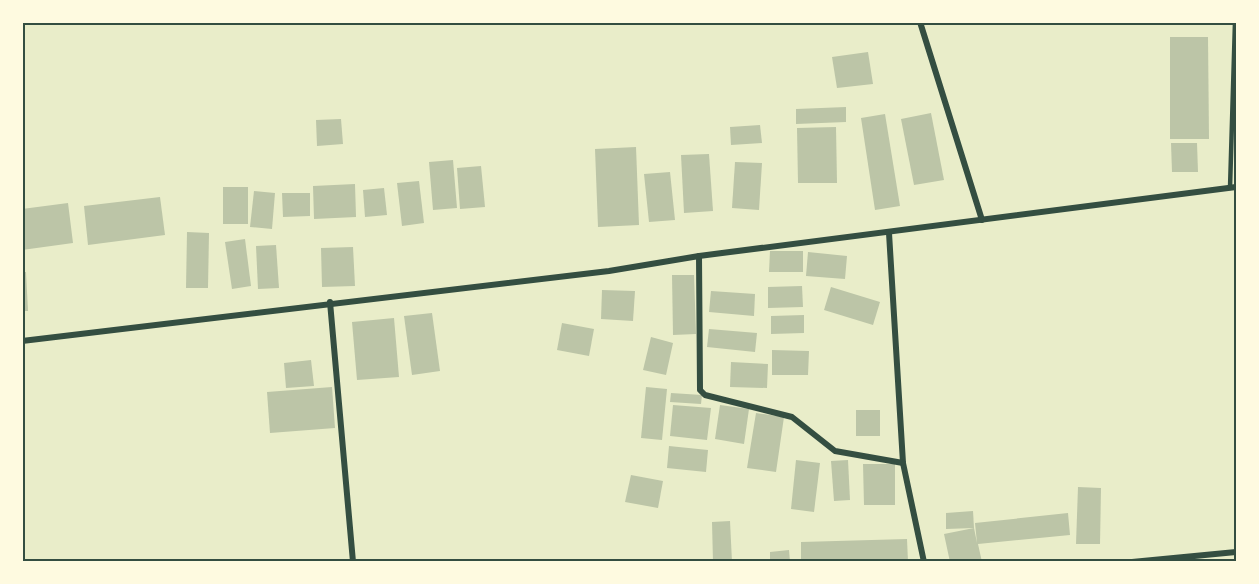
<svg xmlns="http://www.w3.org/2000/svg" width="1259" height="584" font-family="Ubuntu,sans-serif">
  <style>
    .building { fill: #bcc5a7 }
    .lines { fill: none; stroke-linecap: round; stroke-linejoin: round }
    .service { stroke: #344e41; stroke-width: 4.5 }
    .minor { stroke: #344e41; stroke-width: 6 }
    .neatline { fill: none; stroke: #344e41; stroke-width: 2 }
  </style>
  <rect width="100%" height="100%" fill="#e9edc9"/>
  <g class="building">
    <polygon points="1170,37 1208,37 1209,139 1170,139"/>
    <polygon points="868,52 873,84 837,88 832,57"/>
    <polygon points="846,107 846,122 796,124 796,109"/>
    <polygon points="931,113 944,180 914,185 901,119"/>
    <polygon points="885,114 900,206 875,210 861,118"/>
    <polygon points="341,119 343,144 317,146 316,120"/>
    <polygon points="760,125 762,143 731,145 730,127"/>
    <polygon points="836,127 837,183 798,183 797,128"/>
    <polygon points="1171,143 1197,143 1198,172 1172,172"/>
    <polygon points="636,147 639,225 598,227 595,149"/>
    <polygon points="709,154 713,211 684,213 681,155"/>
    <polygon points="453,160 457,208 433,210 429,162"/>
    <polygon points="735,162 762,163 759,210 732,208"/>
    <polygon points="481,166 485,207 460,209 457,168"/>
    <polygon points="670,172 675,220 649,222 644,174"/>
    <polygon points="419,181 424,223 402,226 397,183"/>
    <polygon points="355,184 356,217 314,219 313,186"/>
    <rect x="223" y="187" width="25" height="37"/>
    <polygon points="384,188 387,215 365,217 363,190"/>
    <polygon points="254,191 275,193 272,229 250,227"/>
    <polygon points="282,193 310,193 310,216 283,217"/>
    <polygon points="160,197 165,235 88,245 84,206"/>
    <polygon points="68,203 73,243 22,250 22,209"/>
    <polygon points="187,232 209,233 208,288 186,288"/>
    <polygon points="245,239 251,286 232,289 225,242"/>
    <polygon points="276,245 279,288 258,289 256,246"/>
    <polygon points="353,247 355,286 322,287 321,248"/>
    <polygon points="770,251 803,251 803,272 769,272"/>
    <polygon points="808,252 847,256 845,279 806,276"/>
    <polygon points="22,272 26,272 28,311 22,311"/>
    <polygon points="672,275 694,275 696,334 673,335"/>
    <polygon points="802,286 803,307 768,308 768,287"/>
    <polygon points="831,287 880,302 873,325 824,310"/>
    <polygon points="602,290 635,291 633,321 601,319"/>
    <polygon points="711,291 755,294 754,316 709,312"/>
    <polygon points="432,313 440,371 412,375 404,316"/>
    <polygon points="804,315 804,333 771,334 771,316"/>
    <polygon points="394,318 399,377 357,380 352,322"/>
    <polygon points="562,323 594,329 589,356 557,350"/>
    <polygon points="709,329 757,333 755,352 707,347"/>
    <polygon points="651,337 673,343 666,375 643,370"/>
    <polygon points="772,350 809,351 808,375 772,375"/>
    <polygon points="311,360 314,386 286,388 284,363"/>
    <polygon points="731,362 768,364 767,388 730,387"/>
    <polygon points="332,387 335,428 270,433 267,392"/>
    <polygon points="646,387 667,389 662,440 641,438"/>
    <polygon points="671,393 702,395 701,404 670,402"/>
    <polygon points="673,405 711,408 707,440 670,436"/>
    <polygon points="720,405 749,409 744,444 715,439"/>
    <rect x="856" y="410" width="24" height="26"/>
    <polygon points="756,413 784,417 776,472 747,468"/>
    <polygon points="669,446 708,450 706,472 667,468"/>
    <polygon points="796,460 820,463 814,512 791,509"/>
    <polygon points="848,460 850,500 834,501 831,461"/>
    <polygon points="863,464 895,464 895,505 864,505"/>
    <polygon points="631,475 663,481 658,508 625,502"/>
    <polygon points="1078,487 1101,488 1100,544 1076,544"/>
    <polygon points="973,511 974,528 946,529 946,513"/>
    <polygon points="1068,513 1070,535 978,544 982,562 950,562 944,534 974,528 977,543 975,523"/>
    <polygon points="730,521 732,562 713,562 712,522"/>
    <polygon points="907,539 908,562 801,562 801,542"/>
    <polygon points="789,550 790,562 770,562 770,552"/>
  </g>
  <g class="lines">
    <polyline class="service" points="1230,188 1235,22"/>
    <g class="minor">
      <polyline points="920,22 982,220"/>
      <polyline points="889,233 903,463 924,562"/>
      <polyline points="699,256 700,390 705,395 792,417 835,451 903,463"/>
      <polyline points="330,302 353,562"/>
      <polyline points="22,341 609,271 699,256 1236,187"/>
      <polyline points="1132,562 1236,552"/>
    </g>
  </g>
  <rect width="1259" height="584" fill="none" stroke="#fefae0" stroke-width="48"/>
  <rect x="24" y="24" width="1211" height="536" class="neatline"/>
</svg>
